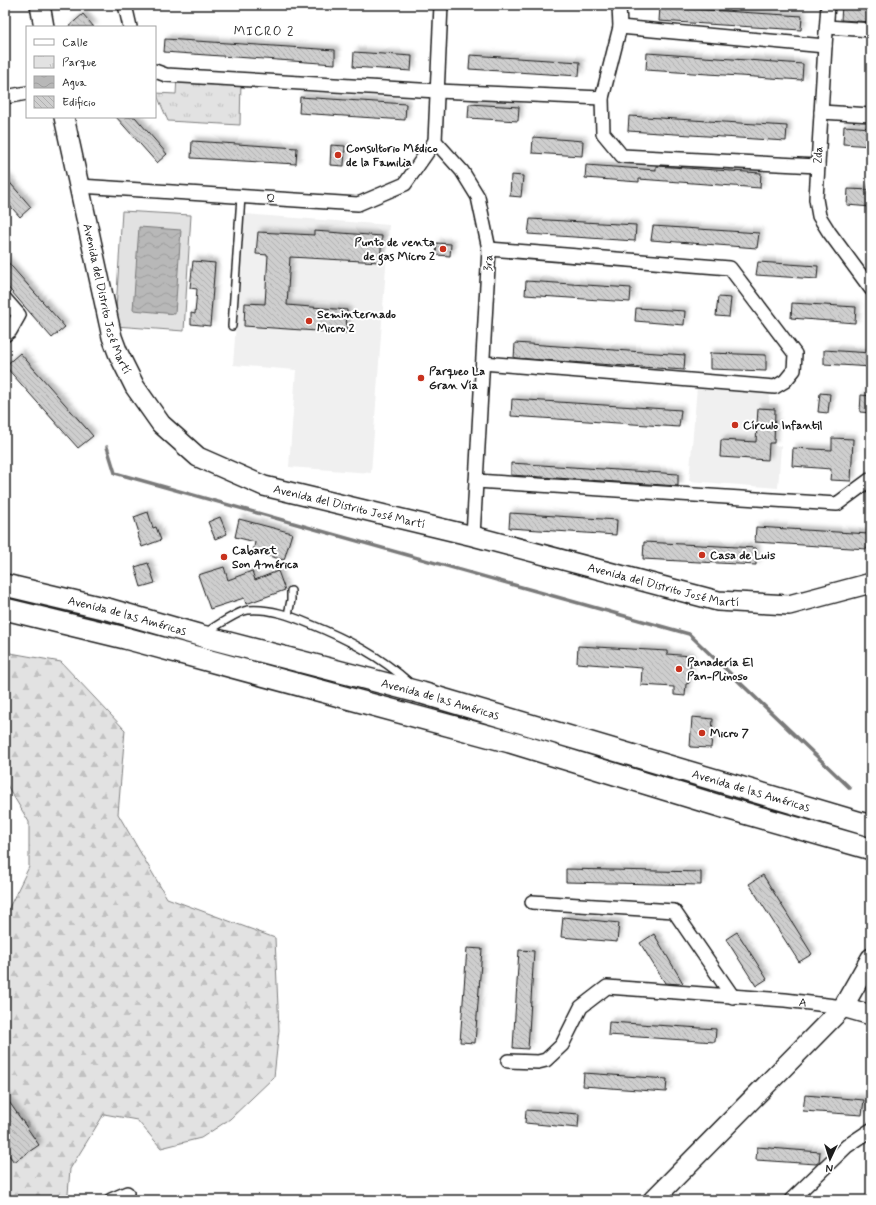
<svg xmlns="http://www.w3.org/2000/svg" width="876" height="1205" font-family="Mynerve,sans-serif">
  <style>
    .built { fill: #f0f0f0 }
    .green { fill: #e2e2e2; stroke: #7f7f7f }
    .forest { fill: url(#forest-firs); stroke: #7f7f7f }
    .park { fill: url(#park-tufts); stroke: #7f7f7f }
    .water { fill: url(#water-waves); stroke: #7a7a7a }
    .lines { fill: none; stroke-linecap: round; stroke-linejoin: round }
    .stream { stroke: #7a7a7a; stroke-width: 3.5 }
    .building { fill: url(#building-back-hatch); stroke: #1c1c1c; filter: url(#shadow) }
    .lane-casing { stroke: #1c1c1c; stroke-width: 10 }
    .street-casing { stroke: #1c1c1c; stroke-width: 16 }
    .secondary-casing { stroke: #1c1c1c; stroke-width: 22 }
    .primary-casing { stroke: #1c1c1c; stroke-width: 24 }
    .lane { stroke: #fff; stroke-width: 7 }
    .street { stroke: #fff; stroke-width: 13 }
    .secondary { stroke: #fff; stroke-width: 19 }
    .primary { stroke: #fff; stroke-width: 21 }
    .poi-dot { fill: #c8321e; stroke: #fff; stroke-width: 1.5 }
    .labels { text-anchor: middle; stroke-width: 4; stroke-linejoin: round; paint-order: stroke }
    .poi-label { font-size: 12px; font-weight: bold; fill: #1c1c1c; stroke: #fff; text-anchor: start }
    .street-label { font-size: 12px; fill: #1c1c1c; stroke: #fff }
    .neighbourhood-label { font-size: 13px; letter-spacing: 1px; fill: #1c1c1c; stroke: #fff }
  </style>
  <defs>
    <pattern id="forest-firs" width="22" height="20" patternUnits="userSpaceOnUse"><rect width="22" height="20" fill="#e2e2e2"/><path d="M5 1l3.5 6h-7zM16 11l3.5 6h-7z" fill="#c1c1c1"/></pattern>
    <pattern id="park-tufts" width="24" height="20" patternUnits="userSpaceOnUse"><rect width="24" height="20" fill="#e2e2e2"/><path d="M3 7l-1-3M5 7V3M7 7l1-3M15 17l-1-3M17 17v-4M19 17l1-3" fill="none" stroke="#c1c1c1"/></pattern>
    <pattern id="water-waves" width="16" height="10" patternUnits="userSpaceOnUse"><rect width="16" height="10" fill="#b8b8b8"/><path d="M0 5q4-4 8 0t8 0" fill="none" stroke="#9e9e9e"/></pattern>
    <pattern id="building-back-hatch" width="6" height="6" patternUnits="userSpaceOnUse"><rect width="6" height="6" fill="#cecece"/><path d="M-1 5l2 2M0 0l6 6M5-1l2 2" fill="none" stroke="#b0b0b0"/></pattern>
    <filter id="shadow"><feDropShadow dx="3.5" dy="-3.5" stdDeviation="2" flood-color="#0004"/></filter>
  </defs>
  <rect width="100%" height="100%" fill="#fff"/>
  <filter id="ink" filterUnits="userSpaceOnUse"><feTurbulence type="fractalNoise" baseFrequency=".025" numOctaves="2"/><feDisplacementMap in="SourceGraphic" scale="8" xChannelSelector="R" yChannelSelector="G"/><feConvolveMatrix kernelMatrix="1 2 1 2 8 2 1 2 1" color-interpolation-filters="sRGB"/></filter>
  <g filter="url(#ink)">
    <g class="built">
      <polygon points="244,214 389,225 371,473 289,467 296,370 233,365"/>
      <polygon points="697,387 770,393 769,404 778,404 775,446 781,446 778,488 689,481"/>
    </g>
    <polygon class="green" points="122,211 191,215 184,331 115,326"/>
    <polygon class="forest" points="5,652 61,662 125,730 118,814 167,898 275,938 279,1030 274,1077 230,1119 201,1138 161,1148 137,1120 104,1114 70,1169 68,1194 57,1200 5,1200 5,916 29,867 29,822 5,782"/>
    <polygon class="park" points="177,77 241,81 240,125 168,121 156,93 176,94"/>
    <polygon class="water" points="139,227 181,230 175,314 133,310"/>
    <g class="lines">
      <polyline class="stream" points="107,447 115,473 689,634 850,788"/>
    </g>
    <g class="building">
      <polygon points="842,5 871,5 871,22 841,20"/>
      <polygon points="660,7 802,16 801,30 659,21"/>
      <polygon points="83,14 94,27 68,27"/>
      <polygon points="165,39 335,50 335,64 164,52"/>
      <polygon points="354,52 412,56 411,71 353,67"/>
      <polygon points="647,53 803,64 802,80 646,70"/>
      <polygon points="470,55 580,62 579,76 469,69"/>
      <polygon points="300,97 406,104 405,120 299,113"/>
      <polygon points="469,104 519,107 518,121 468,118"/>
      <polygon points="629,116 787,126 786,141 628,131"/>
      <polygon points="116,117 135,117 167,154 157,163"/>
      <polygon points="844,126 871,128 871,146 843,144"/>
      <polygon points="533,137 583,141 582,156 532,153"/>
      <polygon points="192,141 297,148 296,164 191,158"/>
      <polygon points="331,145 345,146 344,166 330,165"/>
      <polygon points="586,165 656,170 656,166 761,173 760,188 639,179 639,182 585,178"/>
      <polygon points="511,175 523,176 521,197 510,196"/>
      <polygon points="5,177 31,207 20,217 5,200"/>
      <polygon points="848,189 871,190 871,207 847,205"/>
      <polygon points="530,219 636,225 635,241 528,234"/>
      <polygon points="653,226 759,233 757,248 651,240"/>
      <polygon points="314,231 382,236 380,262 290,257 287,305 347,310 346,333 244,326 245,303 265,304 268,255 256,254 258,232 314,235"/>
      <polygon points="437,243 451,244 450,256 436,255"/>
      <polygon points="5,259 65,327 52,338 5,284"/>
      <polygon points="193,261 215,263 210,326 191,324 191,313 195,314 197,289 190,288"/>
      <polygon points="758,262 818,266 817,279 756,275"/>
      <polygon points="526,281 631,288 630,302 525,295"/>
      <polygon points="718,297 731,298 729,317 716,316"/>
      <polygon points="792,303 856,307 855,323 791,318"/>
      <polygon points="636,308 685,311 684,325 635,321"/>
      <polygon points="515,343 685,355 684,370 514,358"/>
      <polygon points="824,350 871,353 871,367 824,364"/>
      <polygon points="20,353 93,436 78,448 5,366"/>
      <polygon points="710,353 766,355 766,371 710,369"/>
      <polygon points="820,393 830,394 828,413 818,412"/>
      <polygon points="861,395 871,396 871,413 860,412"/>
      <polygon points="512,399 681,410 679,427 511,416"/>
      <polygon points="758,408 775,409 774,443 769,443 768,460 720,457 721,440 756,442"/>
      <polygon points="832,438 853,439 851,481 830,480 831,469 792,466 793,448 832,450"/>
      <polygon points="511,463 678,474 678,486 511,475"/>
      <polygon points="148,512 153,528 156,527 161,540 142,547 137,533 139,533 134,517"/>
      <polygon points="510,513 617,520 616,535 509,528"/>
      <polygon points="220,517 227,534 215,539 208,522"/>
      <polygon points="239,519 292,533 284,560 253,552 255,542 235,537"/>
      <polygon points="756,527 869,534 867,549 755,542"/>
      <polygon points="644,542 756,548 756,565 643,559"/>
      <polygon points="148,563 155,583 141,587 135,567"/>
      <polygon points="224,567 228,580 252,571 255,580 278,571 285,590 246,604 244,598 210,609 198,575"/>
      <polygon points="578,646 667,651 667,654 691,656 689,683 686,684 685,696 674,695 674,687 641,685 642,668 577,663"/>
      <polygon points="692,717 713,719 711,748 690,747"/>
      <polygon points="566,869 701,872 701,885 566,882"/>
      <polygon points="763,875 812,954 799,962 749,884"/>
      <polygon points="563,917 619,923 617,942 561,937"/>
      <polygon points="737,932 767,979 756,986 726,939"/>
      <polygon points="654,934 683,983 681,984 665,983 640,943"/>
      <polygon points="467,948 482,949 475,1043 460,1042"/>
      <polygon points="519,950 534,951 528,1049 513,1048"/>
      <polygon points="609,1022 716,1029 715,1042 608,1035"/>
      <polygon points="584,1073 667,1079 666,1092 583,1086"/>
      <polygon points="805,1095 864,1100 862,1115 803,1111"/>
      <polygon points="5,1096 39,1145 14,1162 5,1150"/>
      <polygon points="526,1110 579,1114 578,1128 525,1123"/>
      <polygon points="757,1147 820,1152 819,1162 816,1164 756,1160"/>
    </g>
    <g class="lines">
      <g class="lane-casing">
        <g id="lane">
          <polyline points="232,326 241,197"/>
          <polyline points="288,615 291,600 291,591"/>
          <path d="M206 633C214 627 239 611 248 610 270 608 291 616 310 624 347 639 380 656 410 683"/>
        </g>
      </g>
      <g class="street-casing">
        <g id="street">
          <polyline points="125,5 130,27"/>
          <polyline points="441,5 435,141 462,171 478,197 489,249 473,536"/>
          <polyline points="619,5 620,27 602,98 603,133 622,156 818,166"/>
          <polyline points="828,5 825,46 816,199 819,216 829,232 871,289"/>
          <polyline points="620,27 825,46"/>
          <polyline points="827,27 871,30"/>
          <polyline points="155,71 166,75 437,91 602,98"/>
          <polyline points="5,97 27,93"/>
          <polyline points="821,112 871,115"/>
          <path id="s1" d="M80 186 358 204 405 184 435 141"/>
          <polyline points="5,299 19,315 10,331 5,335"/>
          <polyline points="483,363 775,387 785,381 794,370 795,354 730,268 489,249"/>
          <polyline points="476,481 837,504 871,479"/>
          <polyline points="532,902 674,911 733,997"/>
          <path id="s2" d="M508 1061 538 1062 546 1060 562 1045 581 1007 607 987 785 1000 843 1007"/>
          <polyline points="111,1200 127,1193"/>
          <polyline points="791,1200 847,1146 871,1130"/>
        </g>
      </g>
      <g class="secondary-casing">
        <g id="secondary">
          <polyline points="40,5 44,27"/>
          <path id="s3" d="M64 117 112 337 118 353 135 387 161 424 198 457 264 486 473 536 718 601 789 605 871 583"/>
          <polyline points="843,1007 871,1015"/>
          <polyline points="653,1200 843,1007 871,958"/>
        </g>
      </g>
      <g class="primary-casing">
        <g id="primary">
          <path id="s4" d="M5 585 111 610 202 636 422 693 871 826"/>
          <polyline points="5,609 125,638 510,742 723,807 871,849"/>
        </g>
      </g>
      <use href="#lane" class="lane"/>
      <use href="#street" class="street"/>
      <use href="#secondary" class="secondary"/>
      <use href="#primary" class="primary"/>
    </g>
  </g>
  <g class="poi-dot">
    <circle cx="338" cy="155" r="4"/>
    <circle cx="443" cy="249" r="4"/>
    <circle cx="309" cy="321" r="4"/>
    <circle cx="421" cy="378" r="4"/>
    <circle cx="735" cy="425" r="4"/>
    <circle cx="702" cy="555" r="4"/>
    <circle cx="224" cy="557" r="4"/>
    <circle cx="679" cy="669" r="4"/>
    <circle cx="702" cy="733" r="4"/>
  </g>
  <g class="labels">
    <g class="poi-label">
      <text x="346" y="152">Consultorio Médico<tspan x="346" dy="14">de la Familia</tspan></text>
      <text x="435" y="246" text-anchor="end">Punto de venta<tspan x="435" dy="14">de gas Micro 2</tspan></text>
      <text x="317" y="318">Seminternado<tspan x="317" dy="14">Micro 2</tspan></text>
      <text x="429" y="375">Parqueo La<tspan x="429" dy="14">Gran Vía</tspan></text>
      <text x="743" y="429">Círculo Infantil</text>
      <text x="232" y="554">Cabaret<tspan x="232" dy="14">Son América</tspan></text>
      <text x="710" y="559">Casa de Luis</text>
      <text x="687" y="666">Panadería El<tspan x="687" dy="14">Pan-Plinoso</tspan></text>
      <text x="710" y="737">Micro 7</text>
    </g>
    <g class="street-label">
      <text transform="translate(818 155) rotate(-87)" y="4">2da</text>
      <text dy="4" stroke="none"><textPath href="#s1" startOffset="191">Q</textPath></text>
      <text transform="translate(488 263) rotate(-87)" y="4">3ra</text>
      <text dy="4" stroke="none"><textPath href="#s3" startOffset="187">Avenida del Distrito José Martí</textPath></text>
      <text dy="4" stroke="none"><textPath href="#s3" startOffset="535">Avenida del Distrito José Martí</textPath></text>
      <text dy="4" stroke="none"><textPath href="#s3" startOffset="859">Avenida del Distrito José Martí</textPath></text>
      <text dy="4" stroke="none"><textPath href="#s4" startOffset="126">Avenida de las Américas</textPath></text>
      <text dy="4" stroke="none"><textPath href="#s4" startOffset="450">Avenida de las Américas</textPath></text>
      <text dy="4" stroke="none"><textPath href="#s4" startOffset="774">Avenida de las Américas</textPath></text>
      <text dy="4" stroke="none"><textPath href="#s2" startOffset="332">A</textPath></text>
    </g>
    <g class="neighbourhood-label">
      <text x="264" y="35">MICRO 2</text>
    </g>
  </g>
  <rect width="876" height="1205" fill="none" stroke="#fff" stroke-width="20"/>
  <rect x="10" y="10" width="856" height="1185" fill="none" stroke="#1c1c1c" stroke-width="1.5" filter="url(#ink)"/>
  <rect x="26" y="26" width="130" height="92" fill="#ffffff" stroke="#a4a4a4"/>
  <rect x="34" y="39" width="20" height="6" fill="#ffffff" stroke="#a4a4a4"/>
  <text x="62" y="46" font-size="12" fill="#1c1c1c">Calle</text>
  <rect x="34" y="56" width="20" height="12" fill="url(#park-tufts)" stroke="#a4a4a4"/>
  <text x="62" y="66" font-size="12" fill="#1c1c1c">Parque</text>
  <rect x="34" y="76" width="20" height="12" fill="url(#water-waves)" stroke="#a4a4a4"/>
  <text x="62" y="86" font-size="12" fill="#1c1c1c">Agua</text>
  <rect x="34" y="96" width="20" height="12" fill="url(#building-back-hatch)" stroke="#a4a4a4"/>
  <text x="62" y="106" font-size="12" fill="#1c1c1c">Edificio</text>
  <g transform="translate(830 1159) rotate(184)" stroke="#ffffff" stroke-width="3" paint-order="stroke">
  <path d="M0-3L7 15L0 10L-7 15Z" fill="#1c1c1c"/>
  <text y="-6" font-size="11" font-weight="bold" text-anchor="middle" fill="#1c1c1c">N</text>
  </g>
</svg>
